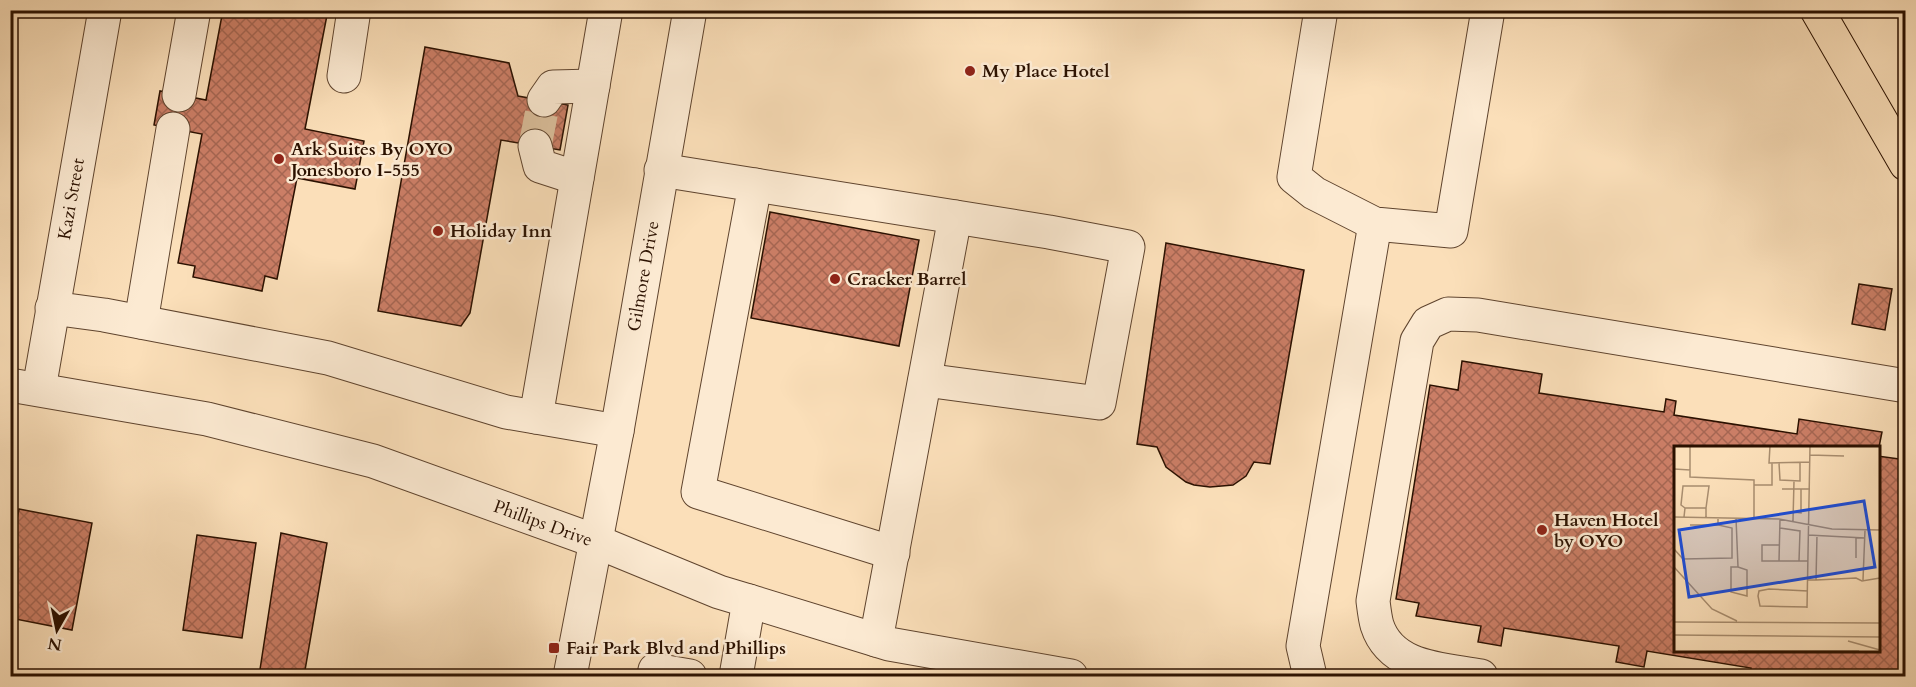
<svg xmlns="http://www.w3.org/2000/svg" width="1916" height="687" font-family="Cardo,serif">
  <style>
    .building { fill: url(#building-cross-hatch); stroke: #2b1100; stroke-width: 1.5 }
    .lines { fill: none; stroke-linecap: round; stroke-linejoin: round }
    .minor-tunnel { stroke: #dcc09d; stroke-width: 33; stroke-dasharray: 33 16; stroke-linecap: butt }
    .minor-casing { stroke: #5f442e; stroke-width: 35 }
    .highway-casing { stroke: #2b1100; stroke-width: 35 }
    .minor { stroke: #fcead2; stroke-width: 33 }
    .highway { stroke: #fbdfb9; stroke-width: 33 }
    .poi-dot { fill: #8f2418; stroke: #fcead2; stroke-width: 2 }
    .labels { text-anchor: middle; stroke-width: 5; stroke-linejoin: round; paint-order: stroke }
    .poi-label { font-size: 18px; font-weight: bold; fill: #2b1100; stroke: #fcead2; text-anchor: start }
    .street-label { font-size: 18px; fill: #2b1100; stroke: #fcead2 }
    .inset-road { fill: none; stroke: #a88d6f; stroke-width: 1.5 }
    .view { fill: #1d4ed8; fill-opacity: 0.15; stroke: #1d4ed8; stroke-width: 3 }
    .inset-edge { fill: none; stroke: #2b1100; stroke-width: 3 }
  </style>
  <defs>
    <pattern id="building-cross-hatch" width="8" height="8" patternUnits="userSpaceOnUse" patternTransform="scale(1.5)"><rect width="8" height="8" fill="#cb7e66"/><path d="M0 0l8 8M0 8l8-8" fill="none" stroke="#a56652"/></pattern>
  </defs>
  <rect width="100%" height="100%" fill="#fbdfb9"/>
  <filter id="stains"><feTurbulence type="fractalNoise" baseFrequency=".00333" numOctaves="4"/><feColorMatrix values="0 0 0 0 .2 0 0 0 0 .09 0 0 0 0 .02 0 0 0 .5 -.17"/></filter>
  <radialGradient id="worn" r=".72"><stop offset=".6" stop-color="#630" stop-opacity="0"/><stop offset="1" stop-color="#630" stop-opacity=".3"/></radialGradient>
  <g class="building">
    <polygon points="223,10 328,10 305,129 364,141 355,189 297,178 277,279 265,276 262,291 193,277 195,266 178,263 202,134 154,125 160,91 206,100"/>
    <polygon points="425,47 509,63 518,96 568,105 560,150 501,140 470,313 461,326 378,311"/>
    <polygon points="770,212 919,240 899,346 751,318"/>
    <polygon points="1166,243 1304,270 1270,464 1254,462 1246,476 1233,485 1210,487 1194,485 1186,482 1166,467 1157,447 1137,444"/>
    <polygon points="1859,284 1892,289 1885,330 1852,324"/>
    <polygon points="1462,361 1542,374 1539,393 1664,412 1666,399 1676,401 1674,415 1797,434 1799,419 1882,432 1878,452 1878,447 1676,447 1676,650 1878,650 1878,456 1906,460 1906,676 1881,676 1860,673 1859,676 1750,676 1751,668 1647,651 1644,667 1616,662 1619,646 1504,628 1501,646 1478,642 1481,626 1416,616 1419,603 1396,599 1430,385 1458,390"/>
    <polygon points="19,509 92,523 72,630 10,618 10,554"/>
    <polygon points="281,533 327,543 304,676 259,676"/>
    <polygon points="197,535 256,543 242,638 183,630"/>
  </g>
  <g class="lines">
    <polyline class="minor-tunnel" points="535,146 544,100"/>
    <g class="minor-casing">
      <g id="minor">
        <polyline points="1321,10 1294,177 1314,193 1375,224 1451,231 1488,10"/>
        <polyline points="344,76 354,10"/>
        <polyline points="179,95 194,10"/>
        <polyline points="544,100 553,87 593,86"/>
        <polyline points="535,146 540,166 577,178"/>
        <polyline points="661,170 755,185 698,492 893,553"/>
        <polyline points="755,185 1049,232 1128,247 1099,403 925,380"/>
        <polyline points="52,308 104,315 328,358 506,412 617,431"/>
        <polyline points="141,322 173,129"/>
        <polyline points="10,385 207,419 373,461 595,541 719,592 749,601 889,644 1071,676"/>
        <polyline points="39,389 105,10"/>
        <polyline points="536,417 606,10"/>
        <polyline points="876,640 955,217"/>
        <polyline points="570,676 617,431 690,10"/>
        <polyline points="654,676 655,670 690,676"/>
        <polyline points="736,676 749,601"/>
        <polyline points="1310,676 1303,646 1375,224"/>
        <path d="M1481 676C1443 669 1391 669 1377 625 1375 618 1374 609 1373 601L1417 341 1428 323 1448 314 1478 315 1906 386"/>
      </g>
    </g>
    <g class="highway-casing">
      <polyline id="highway" points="1817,10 1906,164"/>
    </g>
    <use href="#minor" class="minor"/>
    <use href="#highway" class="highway"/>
  </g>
  <g class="poi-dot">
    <circle cx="970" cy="71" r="6"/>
    <circle cx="279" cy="159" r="6"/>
    <circle cx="438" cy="231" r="6"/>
    <circle cx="835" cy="279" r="6"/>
    <circle cx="1542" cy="530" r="6"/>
    <rect x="548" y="642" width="12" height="12" rx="3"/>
  </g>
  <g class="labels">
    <g class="poi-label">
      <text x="982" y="77">My Place Hotel</text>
      <text x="291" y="155">Ark Suites By OYO<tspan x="291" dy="21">Jonesboro I-555</tspan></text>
      <text x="450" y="237">Holiday Inn</text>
      <text x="847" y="285">Cracker Barrel</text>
      <text x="1554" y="526">Haven Hotel<tspan x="1554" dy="21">by OYO</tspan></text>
      <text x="566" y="654">Fair Park Blvd and Phillips</text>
    </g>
    <g class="street-label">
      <text transform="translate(71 199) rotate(-80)" y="6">Kazi Street</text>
      <text transform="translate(643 276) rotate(-80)" y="6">Gilmore Drive</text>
      <text transform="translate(543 523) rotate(20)" y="6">Phillips Drive</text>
    </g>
  </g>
  <g transform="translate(1674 446)">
    <rect width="206" height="206" fill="#fbdfb9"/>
    <path class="inset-road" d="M96 0 95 17 136 16M136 9 170 10M105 17 106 34 126 35V17M0 23 16 24V0M16 24V31L80 34V72M80 39H98V17M108 43H136M11 62 7 59 9 40H35L32 62M119 66 127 67V43M0 71 105 73 158 83 206 84M10 71 11 62H32V71M62 72 64 121H57V146L73 150V124L64 121M119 75 120 35M16 79H44M106 82 126 85 125 115H134M134 89 191 92M105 99H88V115H125M0 103 9 113 58 112V82L44 79V72M182 112V92M105 115 106 73M0 121 38 163 63 175M134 134H142L143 89M142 134 182 132 188 135 206 132M189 134 191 84M133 161 86 160 84 150 85 145 95 143 134 145M133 162 136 0M0 176 206 177M0 189 206 191M174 195 206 204M64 205H185"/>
    <path class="view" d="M190 55 201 121 15 151 5 84Z"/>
    <rect width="206" height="206" class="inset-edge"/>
  </g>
  <rect width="1916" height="687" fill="none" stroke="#fbdfb9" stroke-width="36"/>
  <rect x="12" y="12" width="1892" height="663" fill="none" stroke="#2b1100" stroke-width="3"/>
  <rect x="18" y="18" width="1880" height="651" fill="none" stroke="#2b1100" stroke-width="1.5"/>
  <g transform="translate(57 630) rotate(189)" stroke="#fcead2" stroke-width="4.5" paint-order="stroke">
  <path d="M0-4.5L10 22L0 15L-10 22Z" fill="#2b1100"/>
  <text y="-9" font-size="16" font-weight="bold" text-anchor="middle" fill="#2b1100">N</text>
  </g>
  <rect width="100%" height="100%" filter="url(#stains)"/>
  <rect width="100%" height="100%" fill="url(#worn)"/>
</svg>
